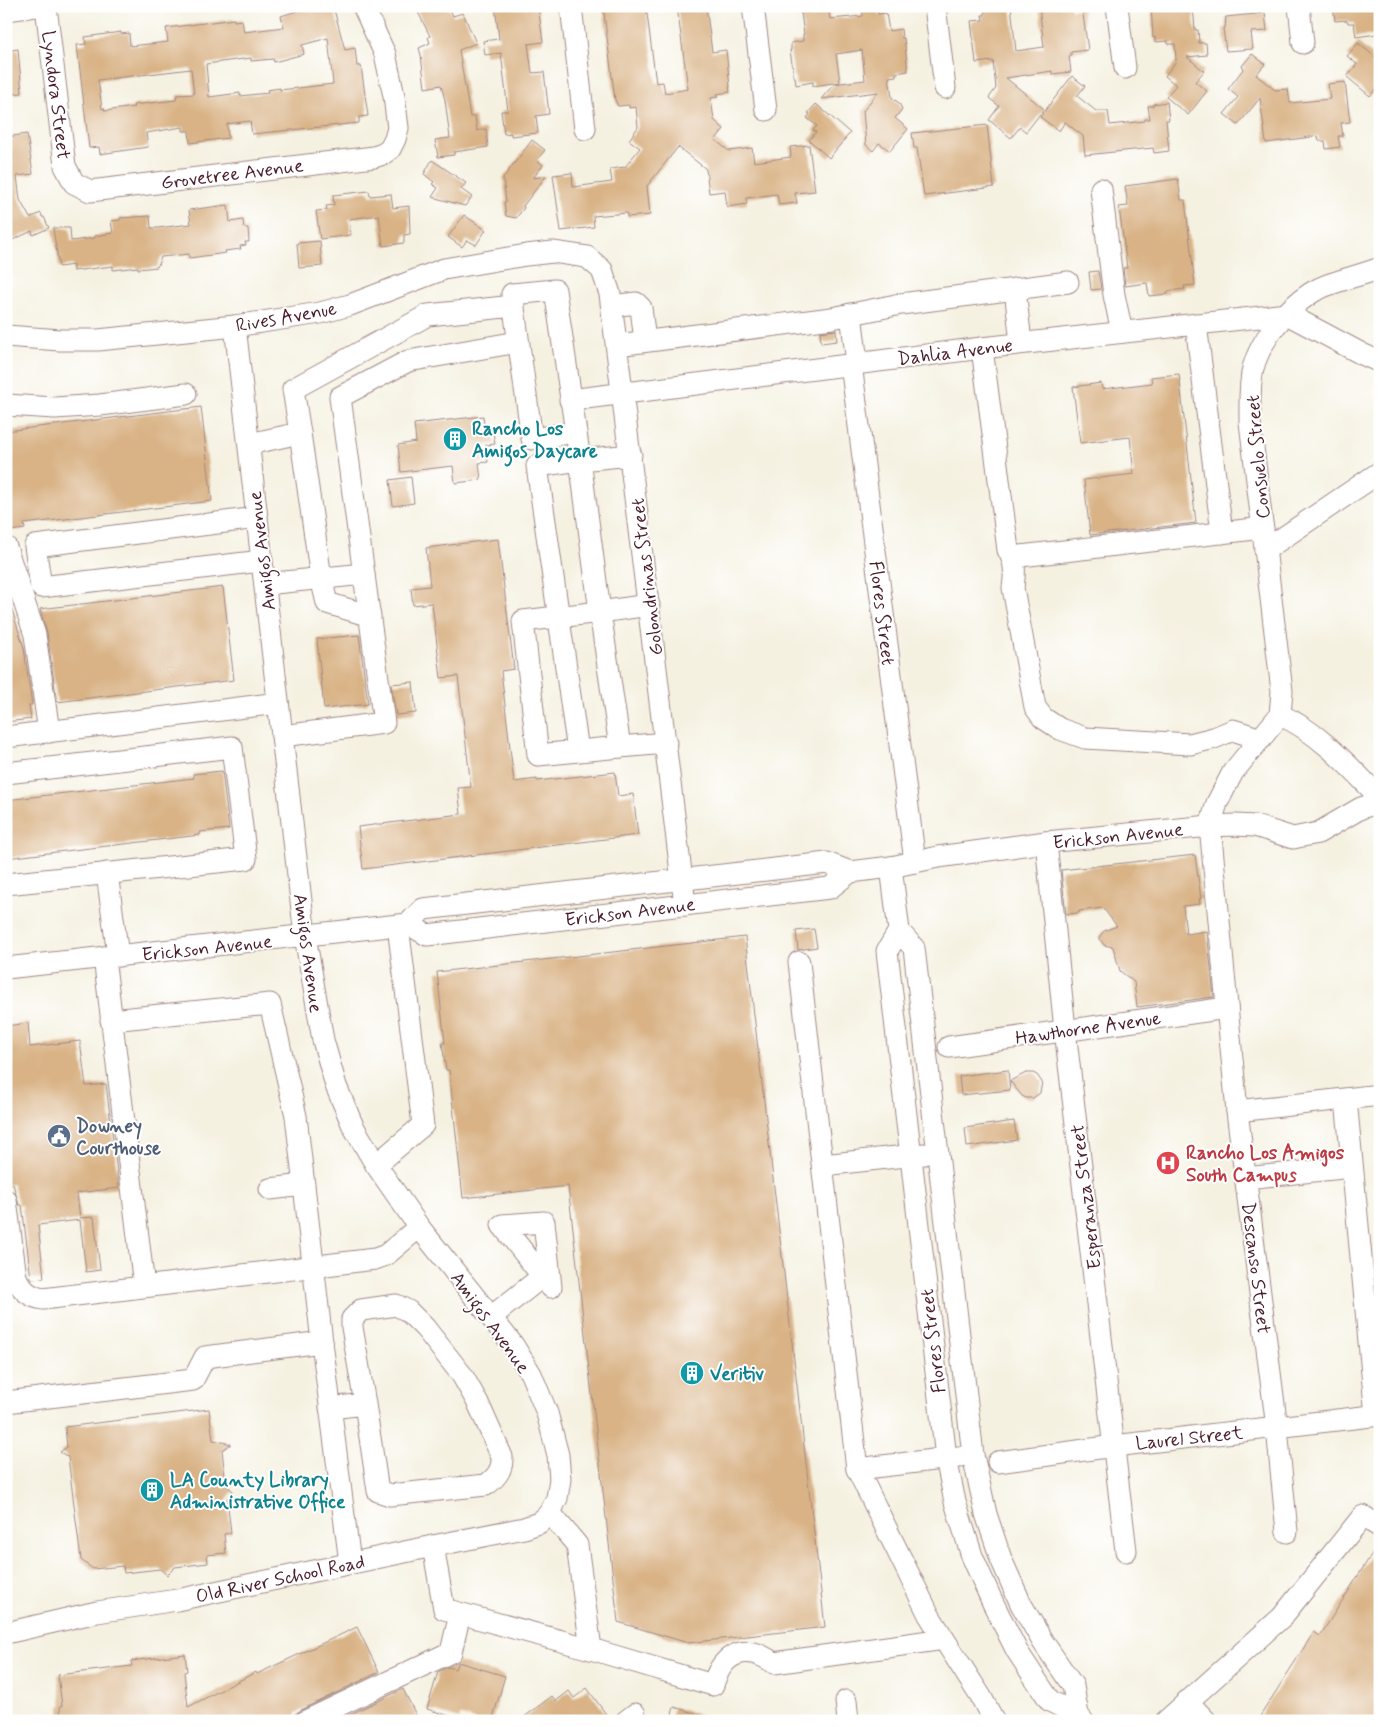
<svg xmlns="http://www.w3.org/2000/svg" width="1386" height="1727" font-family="Mynerve,sans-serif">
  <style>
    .building { fill: #d9b386; fill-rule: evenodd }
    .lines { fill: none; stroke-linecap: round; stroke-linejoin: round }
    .minor-casing { stroke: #a08886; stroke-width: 23 }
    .minor { stroke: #fff; stroke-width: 21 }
    .labels { text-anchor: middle; stroke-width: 4; stroke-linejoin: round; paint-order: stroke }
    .street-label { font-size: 19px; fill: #4a1f2b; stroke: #fff }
    .culture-label { font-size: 19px; font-weight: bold; fill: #0d838f; stroke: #fff; text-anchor: start }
    .service-label { font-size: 19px; font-weight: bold; fill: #4e5e75; stroke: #fff; text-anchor: start }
    .health-label { font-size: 19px; font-weight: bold; fill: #be3a42; stroke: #fff; text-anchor: start }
  </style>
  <rect width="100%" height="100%" fill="#fff"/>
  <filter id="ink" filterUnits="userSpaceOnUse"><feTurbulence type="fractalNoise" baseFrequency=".02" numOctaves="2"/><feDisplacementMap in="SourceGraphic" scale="10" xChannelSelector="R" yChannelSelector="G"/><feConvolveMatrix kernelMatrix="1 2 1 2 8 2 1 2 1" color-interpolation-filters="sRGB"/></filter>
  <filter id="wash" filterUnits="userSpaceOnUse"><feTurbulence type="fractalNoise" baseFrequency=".0096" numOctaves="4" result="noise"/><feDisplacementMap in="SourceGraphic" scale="20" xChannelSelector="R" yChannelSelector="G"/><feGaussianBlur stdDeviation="1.12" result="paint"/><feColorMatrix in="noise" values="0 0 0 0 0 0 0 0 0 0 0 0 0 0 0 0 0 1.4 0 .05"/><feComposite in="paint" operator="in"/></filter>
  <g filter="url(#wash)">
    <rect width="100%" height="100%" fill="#f5f1e1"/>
    <g id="blocks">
      <g class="building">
        <path d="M313 6H325L326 11V6H333L345 50 355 48 357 66H361L368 116 359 117V123L252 134 250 121 227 124 228 138 190 143 189 131H183V127L146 133 148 147 100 154 99 147 89 148 77 45 86 44 85 37 121 32V34L129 33 130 46 168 42 166 28 234 19V21L242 20 244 32 284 27 281 16ZM328 38 333 84 280 90V88L267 90 268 93 240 96V93L209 97 206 64 251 58V61L273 59 274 62 304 54 302 45ZM191 69 194 94 177 95 176 100 133 105 134 107 105 111 104 108 102 109 98 80Z"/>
        <polygon points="415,6 448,6 453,16 463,13 476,43 459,50 470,117 475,116 477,131 486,129 488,147 454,152 454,155 438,157 435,140 450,138 445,100 441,85 425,88 421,55 419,48 430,43 428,37 430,36"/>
        <polygon points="495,6 538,6 543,42 528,44 532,73 544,72 546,88 549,114 536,116 538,133 511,136 511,133 504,134 501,111 508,111 501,53 485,55 483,41 499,39"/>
        <polygon points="603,6 646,6 656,83 663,82 665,93 688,89 677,6 706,6 712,52 726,50 730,87 729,87 730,92 717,94 718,97 711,98 714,120 724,129 715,140 729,151 752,148 754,162 791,157 790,147 809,145 815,191 795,193 797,203 779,205 777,194 746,198 747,204 727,207 725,191 709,193 706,169 678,147 647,186 650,215 627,217 627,213 593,216 594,227 561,231 553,175 572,173 573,187 612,182 610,169 625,167 640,148 629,140 638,127 636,107 629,108 629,105 618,106 615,100"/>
        <polygon points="800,6 828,6 830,19 863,16 862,6 877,6 878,14 886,13 889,31 901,29 902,38 904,38 908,71 896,73 896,76 889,77 892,98 899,103 902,109 895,118 908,129 890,151 879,143 873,151 866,145 863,111 878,92 821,99 834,84 865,80 862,50 836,54 840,82 813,86 813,82 796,85 795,77 794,77 790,50 791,50 791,43 803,41 803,34 804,34"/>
        <polygon points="984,6 1011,6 1016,51 1044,47 1039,6 1071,6 1071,10 1082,8 1088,50 1071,52 1071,56 1069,56 1071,72 1052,74 1052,71 1006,78 1044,109 1026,132 1020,127 1011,138 989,120 999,106 989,98 996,88 993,61 976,63 971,21 983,20 982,15 985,15"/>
        <polygon points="1151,6 1193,6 1195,30 1198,30 1199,43 1206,43 1207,55 1187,57 1204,71 1195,82 1207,91 1188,115 1166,97 1176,85 1165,76 1176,61 1175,44 1168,44 1168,41 1155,42 1155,37 1153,38"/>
        <polygon points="1333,6 1373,6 1373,9 1377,8 1379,27 1376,28 1377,34 1356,37 1354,23 1348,23 1347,20 1335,21"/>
        <polygon points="1265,13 1267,31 1251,32 1253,49 1226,51 1223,28 1225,28 1226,17"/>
        <polygon points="1358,43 1380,61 1380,85 1370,96 1347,77 1357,64 1347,56"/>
        <polygon points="18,49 22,93 6,95 6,51"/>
        <polygon points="1252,54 1265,64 1256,75 1275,90 1288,89 1290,103 1330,99 1328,84 1345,82 1350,122 1341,123 1343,136 1338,136 1340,147 1326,149 1325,141 1319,141 1318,136 1266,143 1260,98 1238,125 1224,114 1238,97 1228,89 1244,68 1242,66"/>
        <polygon points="1072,76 1085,86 1077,96 1096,111 1108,111 1110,125 1145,121 1145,119 1150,119 1148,106 1153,106 1153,104 1167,102 1169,120 1166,120 1169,151 1154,153 1153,148 1085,155 1083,136 1065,122 1059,131 1040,117"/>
        <polygon points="816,104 850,133 829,158 809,140 816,132 813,130 817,126 807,118 810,114 808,113"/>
        <polygon points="987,125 994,187 924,196 917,148 914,148 912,133"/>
        <polygon points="27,134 33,174 17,176 20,200 30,218 41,213 42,217 44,217 49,228 33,235 32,231 6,243 6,137"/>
        <polygon points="532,140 545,150 537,160 543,165 533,178 546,176 523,206 524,208 516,218 506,216 504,202 506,202 503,178"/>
        <polygon points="432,160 466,183 461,189 472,197 465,206 432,197 438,188 432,184 434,182 424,174"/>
        <polygon points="1178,179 1181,200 1185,200 1195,285 1184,286 1185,289 1168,291 1168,294 1149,296 1147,283 1125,286 1123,268 1127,268 1119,207 1128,206 1125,186"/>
        <polygon points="369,191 370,196 391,194 393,208 409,206 410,234 404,235 404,243 383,246 379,215 349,219 351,235 320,239 316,211 327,210 326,206 334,205 333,195"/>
        <polygon points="228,205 230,222 243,220 244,228 248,228 249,242 245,242 246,245 240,246 241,249 225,251 226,253 189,258 189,254 161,257 157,267 138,269 138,267 113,270 113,266 73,271 73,265 59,267 53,228 70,228 71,241 95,238 95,236 113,233 111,221 120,220 120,218 150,216 151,228 158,228 191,224 189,210"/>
        <polygon points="464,215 486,230 476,245 467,240 462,247 448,237"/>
        <polygon points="320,241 322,266 299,268 297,243"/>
        <polygon points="1098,271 1101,289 1091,290 1089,272"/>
        <polygon points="836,330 837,341 821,343 820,332"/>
        <polygon points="1179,374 1196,523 1090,535 1084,480 1134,474 1130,437 1080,443 1073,387 1101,383 1102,389 1152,383 1151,377"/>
        <polygon points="201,407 212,501 24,524 25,529 10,531 6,520 6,431"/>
        <polygon points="483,416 485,433 493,432 495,444 486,445 488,462 479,463 481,480 455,483 453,466 401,472 398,445 416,442 414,424"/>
        <polygon points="411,477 414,503 393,506 390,480"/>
        <polygon points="498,539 514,669 501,671 514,782 537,779 537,781 615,772 618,796 633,794 638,835 363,869 358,827 461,814 458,788 471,787 458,676 441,678 432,603 413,605 411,588 430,586 426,548"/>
        <polygon points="223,587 234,680 57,702 47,633 40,609"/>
        <polygon points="6,600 9,600 24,648 32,705 29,705 31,719 6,722"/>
        <polygon points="359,635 368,704 324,709 317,639"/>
        <polygon points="413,682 416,713 396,715 391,684"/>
        <polygon points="222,771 229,829 200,832 200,835 6,858 6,800 194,778 193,774"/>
        <polygon points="1195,855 1201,899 1199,899 1200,904 1183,906 1186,934 1207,931 1214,997 1137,1007 1134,982 1120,971 1113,947 1104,945 1100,939 1100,936 1104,931 1117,926 1103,908 1079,911 1079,913 1066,914 1061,870"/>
        <polygon points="814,929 817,947 798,950 796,931"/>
        <polygon points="745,937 825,1627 688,1643 618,1622 568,1186 463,1198 449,1070 446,1070 442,1043 445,1043 437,972"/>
        <polygon points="28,1023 30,1047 80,1041 86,1086 106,1084 119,1188 77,1193 80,1218 94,1217 100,1270 86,1272 80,1220 38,1225 44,1278 31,1279 22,1205 19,1205 13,1184 6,1185 6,1026"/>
        <polygon points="1008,1070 1010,1090 961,1095 959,1076"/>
        <polygon points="1026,1073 1033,1073 1037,1075 1042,1082 1040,1093 1033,1098 1026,1098 1022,1096 1010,1081"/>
        <polygon points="1014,1121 1017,1140 967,1147 965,1128"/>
        <polygon points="209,1409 213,1440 231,1444 222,1450 226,1485 233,1491 227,1499 231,1533 224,1534 226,1553 207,1555 208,1563 175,1567 167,1575 160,1569 124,1573 123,1566 93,1569 81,1560 68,1457 60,1452 67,1447 65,1427"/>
        <polygon points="1380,1541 1380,1721 1257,1721 1314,1632 1320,1636"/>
        <polygon points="357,1627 379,1672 301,1710 295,1714 294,1721 61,1721 60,1706 62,1706 58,1675 132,1666 131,1661 185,1654 187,1671 184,1672 188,1707 256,1672 257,1674"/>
        <polygon points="458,1662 505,1676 492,1721 478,1721 462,1716 460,1716 459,1719 427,1709 438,1672 448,1667 455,1669"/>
        <polygon points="587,1688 611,1721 519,1721 552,1696 556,1701 569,1691 574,1698"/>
        <polygon points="403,1689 419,1721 336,1721"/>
        <polygon points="674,1707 708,1717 708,1721 670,1721"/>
      </g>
    </g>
  </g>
  <g filter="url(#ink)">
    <use href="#blocks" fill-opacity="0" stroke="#a08886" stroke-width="1"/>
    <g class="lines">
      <g class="minor-casing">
        <g id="minor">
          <polyline points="46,6 65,166 74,183 90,191 374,157 383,154 390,149 395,139 398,128 394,96 385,54 363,6"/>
          <polyline points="571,6 585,129"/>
          <polyline points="753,6 766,110"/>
          <polyline points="935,6 945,88"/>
          <polyline points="1117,6 1125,68"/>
          <polyline points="1299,6 1303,43"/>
          <polyline points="6,10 36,6"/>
          <polyline points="1101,189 1114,295 1122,332"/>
          <polyline points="1015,289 1021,343"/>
          <polyline points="612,306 636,303 641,308 645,341"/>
          <polyline points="851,314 857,363"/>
          <polyline points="1196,324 1222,533"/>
          <polyline points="6,336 60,340 98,340 235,326 320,313 350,305 444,269 526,255 553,252 587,257 602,270 610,294 685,905"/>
          <polyline points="617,345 832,318 901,304 1068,282"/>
          <path d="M982 348 1008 550C1016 564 1015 572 1013 588L1035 707 1043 718 1060 729 1085 738 1190 744 1214 738 1233 730 1261 739"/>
          <polyline points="851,364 915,862"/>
          <polyline points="570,400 982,348 1287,314 1362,354 1380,362"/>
          <polyline points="6,405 55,408 100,405 186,394"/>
          <polyline points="576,432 532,439 512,294 555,290 580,460 537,466 578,751"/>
          <polyline points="300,433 321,578 327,603 370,616"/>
          <polyline points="249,444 300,433 293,389 428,315 514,306"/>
          <polyline points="257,518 35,546 41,587 262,561"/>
          <polyline points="6,547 35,635 49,732"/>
          <polyline points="1265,550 1380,472"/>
          <polyline points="1012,557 1263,528"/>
          <polyline points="265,584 364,574"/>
          <polyline points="649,605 600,612 620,747 666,743"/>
          <path d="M1280 715C1318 731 1352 769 1380 798"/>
          <polyline points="282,736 384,723 340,397 408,361 518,342"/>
          <polyline points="6,737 278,703"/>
          <polyline points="620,747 538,755 523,621 600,612 580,460 631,455"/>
          <polyline points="6,773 232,747 246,859 6,884"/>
          <polyline points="1046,842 1065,1030 1126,1551"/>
          <polyline points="891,867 899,931 914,948 973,1455 986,1514 1001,1559 1021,1604 1043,1642 1073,1686 1078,1715"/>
          <polyline points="107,873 118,956"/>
          <polyline points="408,924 423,909 827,863 850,872 891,867 938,857 1046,842 1210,826 1236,825 1255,826 1293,838 1318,833 1361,808 1380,802"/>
          <polyline points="899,931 887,951 946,1458 955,1502 972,1556 992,1601 1017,1651 1050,1701 1078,1715 1083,1721"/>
          <polyline points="104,957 144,1286"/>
          <polyline points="799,962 857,1469 929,1615 944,1639"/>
          <polyline points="6,968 408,924 427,935 830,888 850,872"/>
          <polyline points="111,1020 270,1004 296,1116 322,1342 350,1563"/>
          <polyline points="949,1047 1227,1008"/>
          <polyline points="1346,1099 1376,1416"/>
          <polyline points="1237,1111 1380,1095"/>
          <polyline points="376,1165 423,1125 398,926"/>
          <polyline points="823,1165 924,1154"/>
          <polyline points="1246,1178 1352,1167"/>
          <polyline points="270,1189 304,1185"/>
          <path d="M6 1200 16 1277C21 1290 30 1297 43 1299L375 1259 386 1255 419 1227"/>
          <polygon points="544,1222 551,1287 502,1225"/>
          <polyline points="491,1317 543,1276"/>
          <polyline points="6,1402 193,1380 205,1357 322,1342"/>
          <path d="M330 1408 365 1404 378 1491 390 1495 486 1485C496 1478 503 1470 502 1457L478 1403 462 1375 425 1328 408 1311 396 1305 361 1310 352 1319V1327L365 1404"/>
          <polyline points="998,1462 1114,1446 1380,1415"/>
          <polyline points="857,1469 959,1457"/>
          <polyline points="550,1513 577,1545 591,1649"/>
          <path d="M1287 1532 1277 1428 1237 1111 1210 826 1217 803 1233 772 1280 715 1282 691 1250 422C1250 405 1249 386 1253 368 1261 339 1285 310 1311 293 1330 281 1358 277 1380 268"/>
          <path d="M433 1546 444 1609 591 1649 713 1685C723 1652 746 1643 774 1663L944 1639 981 1697 994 1721"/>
          <polyline points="6,1633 97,1612 177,1600 433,1546 524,1528 539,1523 550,1513 557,1498 560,1479 558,1455 547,1413 531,1374 513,1345 419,1227 376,1165 353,1126 336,1086 323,1040 305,936 235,326"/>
          <polyline points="846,1701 848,1721"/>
          <polyline points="1187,1701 1206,1721"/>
          <polyline points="306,1721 451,1652 460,1614"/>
          <polyline points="626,1721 635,1714"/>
          <polyline points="1166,1721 1282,1617 1363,1516 1380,1527"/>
        </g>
      </g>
      <use href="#minor" class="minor"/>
    </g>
  </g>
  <defs>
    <g id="building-disc" transform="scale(1.25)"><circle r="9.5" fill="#0f9aa8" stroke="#fff"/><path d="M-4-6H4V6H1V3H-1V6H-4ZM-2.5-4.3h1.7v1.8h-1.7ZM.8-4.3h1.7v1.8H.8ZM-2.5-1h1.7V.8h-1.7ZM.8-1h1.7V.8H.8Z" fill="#fff"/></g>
    <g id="civic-disc" transform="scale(1.25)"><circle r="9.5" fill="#5c6f8a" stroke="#fff"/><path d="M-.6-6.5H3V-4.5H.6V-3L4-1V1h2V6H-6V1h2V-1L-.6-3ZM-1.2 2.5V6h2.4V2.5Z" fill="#fff"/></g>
    <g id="hospital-disc" transform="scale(1.25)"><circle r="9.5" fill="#e0444e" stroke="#fff"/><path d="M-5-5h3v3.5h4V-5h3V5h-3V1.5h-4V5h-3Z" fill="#fff"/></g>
  </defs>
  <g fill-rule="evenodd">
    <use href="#building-disc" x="455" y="439"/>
    <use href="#civic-disc" x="59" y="1136"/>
    <use href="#hospital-disc" x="1168" y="1163"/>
    <use href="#building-disc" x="692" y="1373"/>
    <use href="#building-disc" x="152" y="1490"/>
  </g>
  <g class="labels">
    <g class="street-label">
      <text transform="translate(57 95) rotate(83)" y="7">Lyndora Street</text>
      <text transform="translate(232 173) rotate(-7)" y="7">Grovetree Avenue</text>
      <text transform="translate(286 316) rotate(-10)" y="7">Rives Avenue</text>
      <text transform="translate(955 351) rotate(-7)" y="7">Dahlia Avenue</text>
      <text transform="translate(1257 457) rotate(-95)" y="7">Consuelo Street</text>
      <text transform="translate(261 551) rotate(-97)" y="7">Amigos Avenue</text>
      <text transform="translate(646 577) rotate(-97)" y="7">Golondrinas Street</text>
      <text transform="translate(883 613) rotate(83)" y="7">Flores Street</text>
      <text transform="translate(1118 835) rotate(-6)" y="7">Erickson Avenue</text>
      <text transform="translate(630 911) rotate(-7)" y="7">Erickson Avenue</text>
      <text transform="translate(207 947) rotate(-6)" y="7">Erickson Avenue</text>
      <text transform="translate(309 953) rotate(82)" y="7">Amigos Avenue</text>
      <text transform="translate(1088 1027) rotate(-8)" y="7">Hawthorne Avenue</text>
      <text transform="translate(1085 1197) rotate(-97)" y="7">Esperanza Street</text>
      <text transform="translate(1257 1268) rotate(83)" y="7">Descanso Street</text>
      <text transform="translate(491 1322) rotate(54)" y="7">Amigos Avenue</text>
      <text transform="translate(932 1341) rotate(-97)" y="7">Flores Street</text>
      <text transform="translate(1189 1437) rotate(-6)" y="7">Laurel Street</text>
      <text transform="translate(280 1578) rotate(-12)" y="7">Old River School Road</text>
    </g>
    <g class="culture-label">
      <text x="472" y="435">Rancho Los<tspan x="472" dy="22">Amigos Daycare</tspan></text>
      <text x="710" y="1380">Veritiv</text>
      <text x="170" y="1486">LA County Library<tspan x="170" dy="22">Administrative Office</tspan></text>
    </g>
    <g class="service-label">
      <text x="76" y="1132">Downey<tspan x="76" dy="22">Courthouse</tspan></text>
    </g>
    <g class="health-label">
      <text x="1186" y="1159">Rancho Los Amigos<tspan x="1186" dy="22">South Campus</tspan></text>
    </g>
  </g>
  <rect width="1386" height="1727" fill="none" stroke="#fff" stroke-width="25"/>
</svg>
